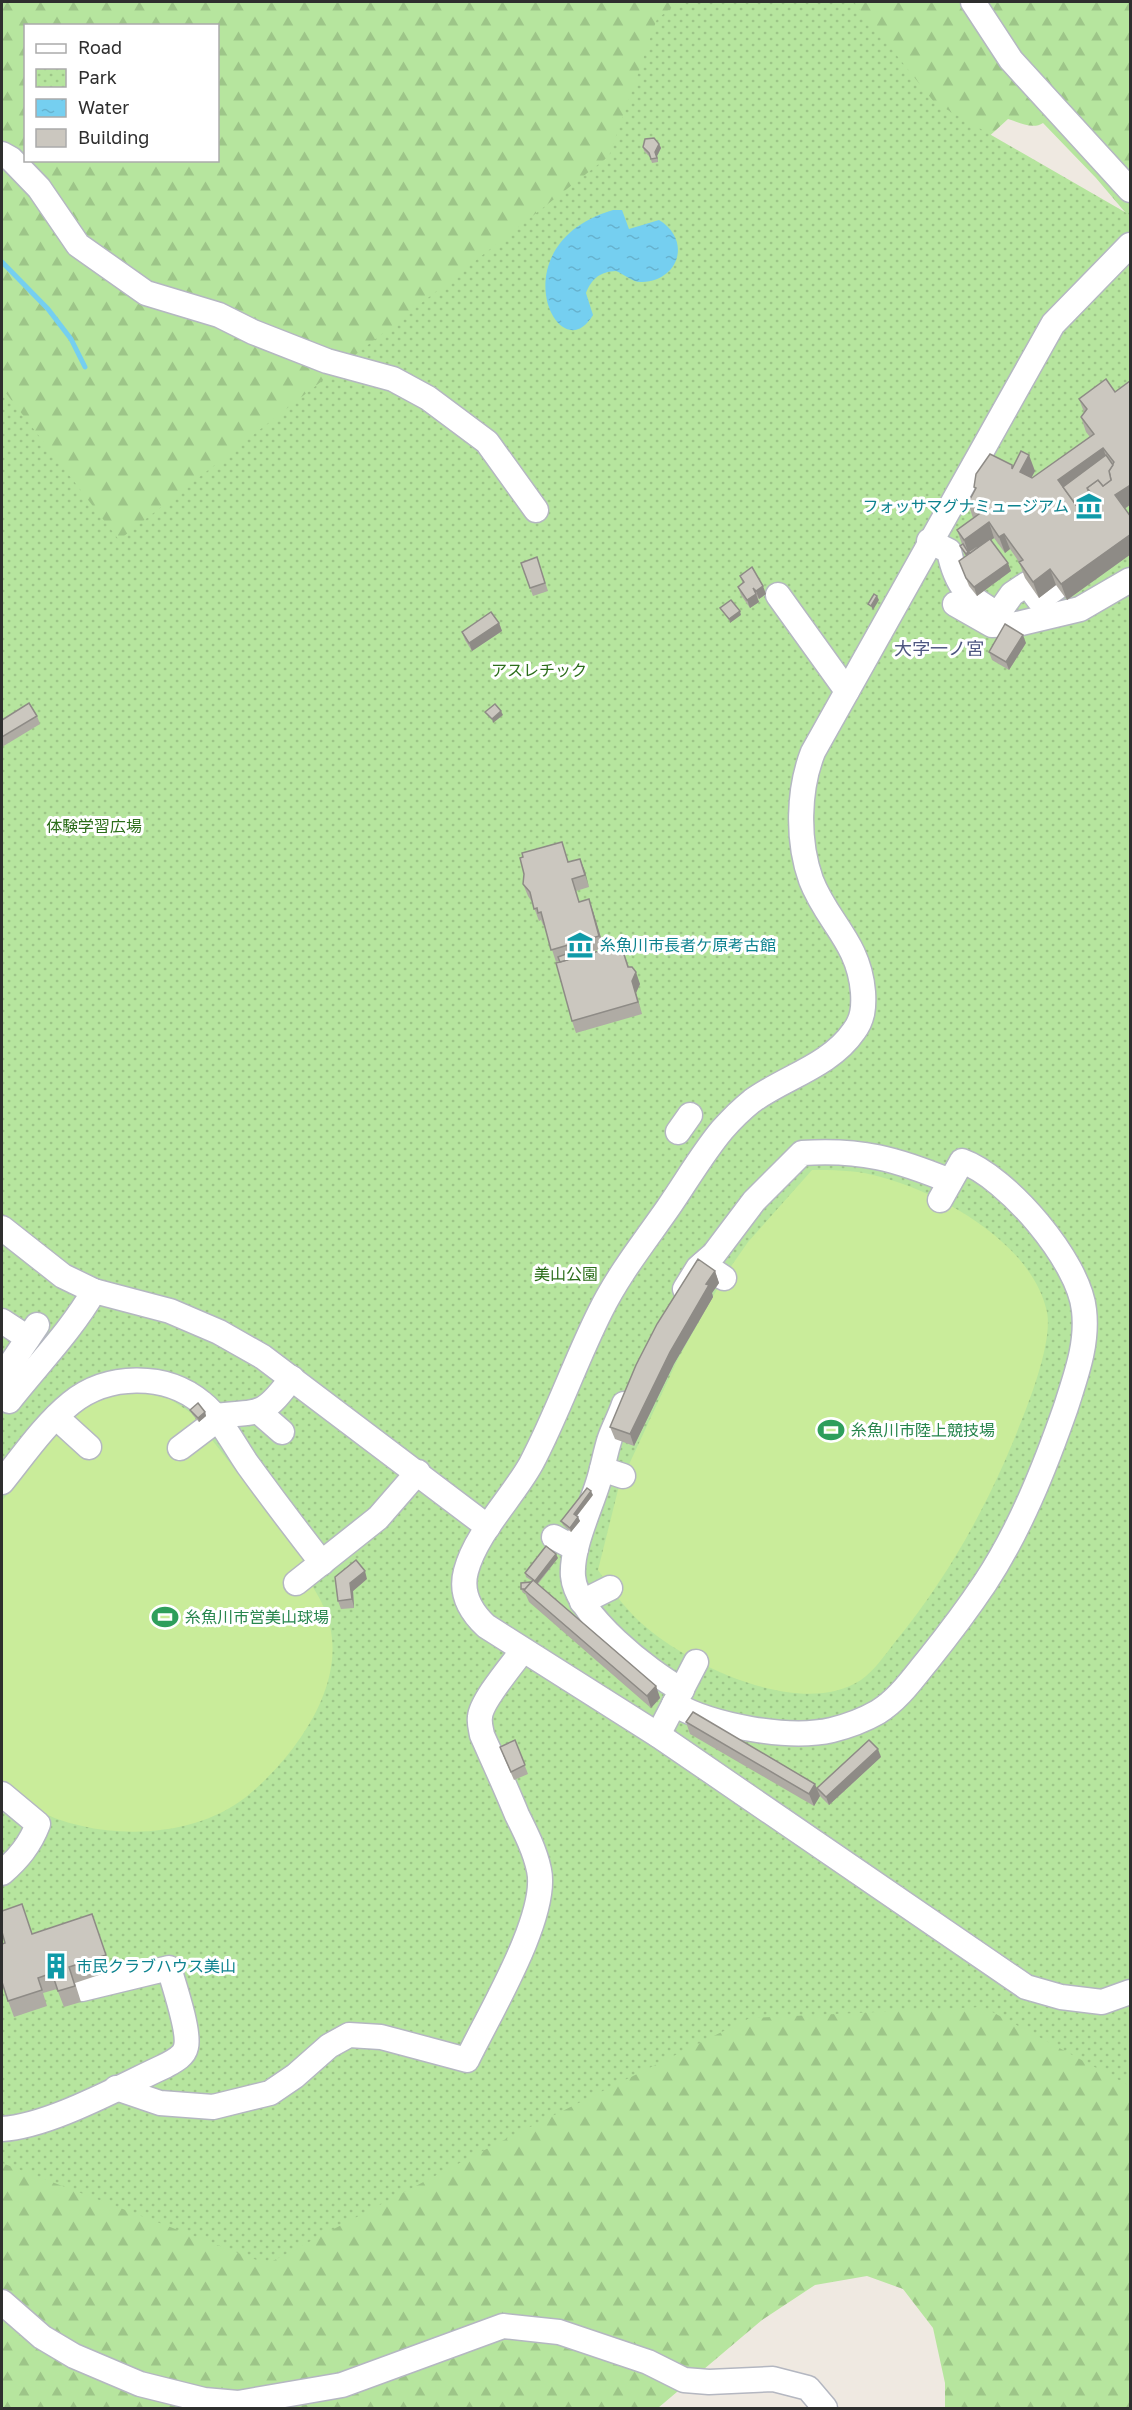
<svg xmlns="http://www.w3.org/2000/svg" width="1132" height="2410" font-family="'Golos Text','Noto Sans JP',sans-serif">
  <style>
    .forest { fill: url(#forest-firs); fill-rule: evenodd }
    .park { fill: url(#park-dots) }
    .pitch { fill: #c9ec9a }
    .water { fill: url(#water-ripples) }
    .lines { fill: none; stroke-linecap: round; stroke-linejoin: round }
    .stream { stroke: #75cff0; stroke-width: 5 }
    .minor-casing { stroke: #b4b7c1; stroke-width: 27 }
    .minor { stroke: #fff; stroke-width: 24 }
    .wall { fill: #afaba4 }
    .shaded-wall { fill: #8e8b86 }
    .building { fill: #cbc7bf; stroke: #8e8b86; stroke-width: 1.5; fill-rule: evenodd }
    .labels { text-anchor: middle; stroke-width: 6; stroke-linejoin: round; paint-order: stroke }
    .culture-label { font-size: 16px; fill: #0d838f; stroke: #fff; text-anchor: start }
    .park-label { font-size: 16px; fill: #2c6e1b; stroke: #fff }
    .leisure-label { font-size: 16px; fill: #27864d; stroke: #fff; text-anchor: start }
    .neighbourhood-label { font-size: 18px; fill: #4d5680; stroke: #fff }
  </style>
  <defs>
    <pattern id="forest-firs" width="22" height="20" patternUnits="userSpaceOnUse" patternTransform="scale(1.5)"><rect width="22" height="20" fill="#b6e59e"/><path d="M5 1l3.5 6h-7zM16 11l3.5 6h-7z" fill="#9dc588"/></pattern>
    <pattern id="park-dots" width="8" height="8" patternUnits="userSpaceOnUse" patternTransform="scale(1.5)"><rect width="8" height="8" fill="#b6e59e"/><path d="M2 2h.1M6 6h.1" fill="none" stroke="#9dc588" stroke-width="1.8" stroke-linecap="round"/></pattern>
    <pattern id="water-ripples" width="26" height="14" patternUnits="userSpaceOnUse" patternTransform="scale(1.5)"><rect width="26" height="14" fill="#75cff0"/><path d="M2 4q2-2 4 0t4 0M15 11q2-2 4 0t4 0" fill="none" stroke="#66b2ce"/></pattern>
  </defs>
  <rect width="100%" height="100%" fill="#efe9e1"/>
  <path class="forest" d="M2 2H1130V218L1096 178 1043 123C1033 130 1018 122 1008 119L911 208 1130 592V2408H945V2383L933 2328 903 2289 867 2276 815 2285 762 2320 658 2408H2ZM26 26H218V160H26Z"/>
  <polygon class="park" points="679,2 854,2 934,102 1130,215 1130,2086 983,2007 750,2018 496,2144 267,2264 2,2163 2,388 119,540 609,156 657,19"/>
  <g class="pitch">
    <path d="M812 1170C832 1170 853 1170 873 1175 937 1190 1032 1242 1047 1312 1054 1348 1019 1428 1004 1463 975 1528 940 1587 895 1642 885 1655 874 1671 861 1680 800 1720 686 1664 640 1622 623 1606 611 1589 598 1570L619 1486 677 1361 725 1275 748 1242Z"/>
    <path d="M142 1392 170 1399 191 1413 309 1564 301 1569C313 1587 326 1605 330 1626 339 1665 323 1705 301 1737 286 1759 267 1780 246 1797 190 1841 96 1841 34 1809 22 1803 12 1792 2 1784V1501L69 1418C94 1398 111 1394 142 1392Z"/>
  </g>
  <path class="water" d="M613 210H622L629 229 659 220C692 240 679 281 642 282 633 283 624 274 616 271 600 272 592 278 586 293L593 315C558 374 497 244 613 210Z"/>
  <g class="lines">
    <polyline class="stream" points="2,262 48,309 71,339 85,367"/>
    <g class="minor-casing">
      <g id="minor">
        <polyline points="973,2 1011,60 1130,190"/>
        <polyline points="2,154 11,159 39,188 78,245 146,293 219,315 253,332 327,361 393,379 428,398 487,442 536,510"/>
        <path d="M1130 245 1053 324 813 752C798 790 797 841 811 880 827 922 859 942 863 992 864 1007 863 1019 854 1031 830 1066 785 1077 752 1101 742 1109 730 1121 722 1130 702 1154 686 1182 668 1208 645 1241 618 1275 600 1312 575 1362 557 1415 531 1464 512 1498 476 1533 466 1571 460 1593 470 1611 486 1626L658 1735 1026 1987 1061 1997 1102 2002 1130 1992"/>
        <path d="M929 541 949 551C956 586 968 598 998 614L1012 594 1027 584 1039 600 1056 588"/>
        <polyline points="778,595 847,691"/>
        <polyline points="955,604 992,625 1017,624 1080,609 1130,580"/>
        <polyline points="678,1132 690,1115"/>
        <polyline points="2,1228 63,1276 94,1291 170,1311 219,1332 263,1357 488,1527"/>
        <polyline points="703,1264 724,1278"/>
        <path d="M685 1289 698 1268 714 1254 754 1201 802 1153C861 1149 896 1159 950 1181"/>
        <polyline points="2,1321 28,1338"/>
        <polyline points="2,1377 37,1325"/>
        <path d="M2 1395 9 1401C38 1364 71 1331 94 1291"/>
        <path d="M624 1404C620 1416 614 1427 610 1438 605 1453 603 1468 598 1483 590 1509 571 1548 573 1576 576 1615 649 1672 682 1690"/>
        <polyline points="259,1412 282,1432"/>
        <path d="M214 1416C261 1411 262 1418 292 1378"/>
        <polyline points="56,1417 89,1447"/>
        <polyline points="180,1448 217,1420"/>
        <polyline points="602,1469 623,1476"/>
        <path d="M2 1482C23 1456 44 1425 71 1403 107 1374 165 1372 202 1403 221 1418 234 1445 248 1465 272 1498 297 1531 322 1563"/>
        <polyline points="554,1537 576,1549"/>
        <polyline points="296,1583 378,1518 418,1472"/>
        <polyline points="582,1602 610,1588"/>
        <path d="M674 1704C712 1726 789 1740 832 1730 848 1726 864 1720 878 1712 899 1699 913 1678 928 1660 948 1635 967 1610 985 1583 1020 1530 1045 1467 1066 1407 1076 1375 1088 1344 1084 1310 1079 1261 1007 1177 962 1161L940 1200"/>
        <polyline points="658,1735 696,1662"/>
        <path d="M2 1794 38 1824C30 1845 18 1859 2 1873"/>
        <path d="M116 2088 160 2103 213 2107 270 2093 295 2076 329 2046 349 2035 381 2037 467 2060C488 2016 549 1916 539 1870 535 1851 526 1833 517 1815 506 1788 494 1762 482 1735 481 1729 479 1723 480 1717 481 1701 513 1664 523 1650"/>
        <path d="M2 2129C50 2126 119 2087 165 2066 172 2062 184 2057 186 2047 190 2032 174 1985 169 1968L82 1989"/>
        <polyline points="2,2302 42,2337 74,2356 140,2384 204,2400 238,2403 342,2385 503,2326 559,2332 648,2362 684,2380 709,2382 773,2379 808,2388 825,2408"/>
      </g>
    </g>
    <use href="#minor" class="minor"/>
  </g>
  <g class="wall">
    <polygon points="659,144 661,148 657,156 658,162 652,163 650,157 644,151 643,147"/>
    <polygon points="1131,382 1131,504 1125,509 1131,517 1131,554 1067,600 1056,585 1039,598 1025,578 1019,562 1010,549 1005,553 994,538 991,540 1011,571 977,596 969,586 959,561 966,556 960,546 962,544 957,530 973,518 968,503 975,489 974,487 1013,468 1035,471 1031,478 1032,478 1090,437 1086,432 1081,417 1084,412 1079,399 1115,392"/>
    <polygon points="537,557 548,591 533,596 521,563"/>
    <polygon points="740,576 766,594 759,599 757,597 759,602 750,608 741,595 738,587 743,584"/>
    <polygon points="499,623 502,631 472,651 465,640 462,632"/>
    <polygon points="1026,643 1009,670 992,660 989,652"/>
    <polygon points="37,716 40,724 2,747 2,720"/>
    <polygon points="566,854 568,862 580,859 589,887 576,891 579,902 593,911 604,948 567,959 568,960 621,945 629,967 640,984 636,993 642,1014 576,1033 572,1021 559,961 556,962 544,925 543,925 541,920 539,921 532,902 528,896 523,884"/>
    <polygon points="715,1271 719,1283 712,1293 713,1297 674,1364 634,1446 615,1439 610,1427"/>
    <polygon points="190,1410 205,1412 206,1416 199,1422 192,1414"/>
    <polygon points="593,1495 577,1516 580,1521 571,1532 563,1525 561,1521"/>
    <polygon points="558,1558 538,1584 656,1686 660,1698 651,1708 529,1602 525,1593 523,1593 521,1589 532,1581 526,1577 525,1573"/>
    <polygon points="367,1579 353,1591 354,1608 341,1609 338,1601"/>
    <polygon points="686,1722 817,1788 881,1757 829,1805 820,1796 814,1806 690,1734"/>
    <polygon points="515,1740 528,1774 514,1780 503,1755"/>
    <polygon points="92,1914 111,1971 75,1983 81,2002 64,2007 57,1989 43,1993 47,2006 14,2017 2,1984 2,1944"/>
  </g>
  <g class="shaded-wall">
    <polygon points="659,144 661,148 657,156 658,162 655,152"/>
    <polygon points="1103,448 1109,464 1066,495 1058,480"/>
    <polygon points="1029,455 1035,471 1026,488 1020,472"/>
    <polygon points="1129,486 1131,490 1131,504 1121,511 1105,494"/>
    <polygon points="989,522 994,538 971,555 968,552 970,556 967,558 966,554 968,552 964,540"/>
    <polygon points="1004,534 1010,549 1005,553 999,537"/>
    <polygon points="1131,534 1131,554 1067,600 1061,584"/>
    <polygon points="1008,563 1011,571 977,596 974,587"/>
    <polygon points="1050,569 1056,585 1039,598 1033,582"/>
    <polygon points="763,586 766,594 759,599 756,591"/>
    <polygon points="756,594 759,602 750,608 747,600"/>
    <polygon points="877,596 879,600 873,610 871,606"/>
    <polygon points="740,611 741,615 730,623 729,619"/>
    <polygon points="499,623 502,631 472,651 469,643"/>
    <polygon points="1023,635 1026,643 1009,670 1006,662"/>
    <polygon points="501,711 503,715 493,723 492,719"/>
    <polygon points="580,859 585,871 589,887 585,875"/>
    <polygon points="589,899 593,911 604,948 599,936"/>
    <polygon points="636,972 640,984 636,993 642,1014 632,981"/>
    <polygon points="715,1271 719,1283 712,1293 713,1297 674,1364 634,1446 630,1434 670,1352 706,1284"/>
    <polygon points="205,1412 206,1416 199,1422 198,1418"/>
    <polygon points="591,1491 593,1495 575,1518 574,1514"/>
    <polygon points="578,1517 580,1521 571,1532 570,1528"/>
    <polygon points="556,1554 558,1558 536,1585 535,1581"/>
    <polygon points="365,1571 367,1579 353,1591 354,1608 352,1599 350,1583"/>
    <polygon points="656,1686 660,1698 651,1708 647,1696"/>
    <polygon points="878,1749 881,1757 829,1805 826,1797"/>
    <polygon points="815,1784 820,1796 814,1806 809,1794"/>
  </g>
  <g class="building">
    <polygon points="654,138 659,144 655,152 657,158 651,159 649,153 643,147 645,139"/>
    <path d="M1106 379 1115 392 1130 381 1131 382V488L1129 486 1115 495 1131 517V534L1061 584 1050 569 1033 582 1019 562 1023 560 1004 534 999 537 989 522 964 540 957 530 983 511 968 503 976 488 974 487 976 474 990 454 1012 465V469L1021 451 1029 455 1020 472 1032 478 1094 434 1081 417 1087 409 1079 399ZM1103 448 1114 462 1109 471 1111 480 1103 486 1098 480 1087 488 1092 494 1076 505 1058 480Z"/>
    <polygon points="1106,455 1113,465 1109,471 1111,480 1103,486 1098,480 1087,488 1090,495 1076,505 1063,487"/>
    <polygon points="990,539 1008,563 974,587 966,578 959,561"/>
    <polygon points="963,544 968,552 977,546 978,547 970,553 968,552 966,554 960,546"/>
    <polygon points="537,557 545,583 530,588 521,563"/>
    <polygon points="752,567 763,586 756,591 753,588 756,594 747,600 738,587 744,582 740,576"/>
    <polygon points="874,594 877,596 871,606 868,604"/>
    <polygon points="731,600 740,611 729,619 720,608"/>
    <polygon points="491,612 499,623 469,643 462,632"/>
    <polygon points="1005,624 1023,635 1006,662 989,652"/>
    <polygon points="29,703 37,716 2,737 2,720"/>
    <polygon points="495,704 501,711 492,719 485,712"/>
    <polygon points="562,842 568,862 580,859 585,875 572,879 579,902 589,899 599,936 551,950 541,912 538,913 537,908 534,909 530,892 523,884 524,874 520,858 523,857 522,853"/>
    <polygon points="621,945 628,967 632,967 636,972 632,981 638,1002 572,1021 556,963"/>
    <polygon points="566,954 567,960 560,962 558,957"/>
    <polygon points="698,1259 715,1271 706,1284 709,1285 670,1352 630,1434 610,1427 636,1365 657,1324"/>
    <polygon points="198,1403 205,1412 198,1418 190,1410"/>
    <polygon points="587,1488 591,1491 574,1514 578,1517 570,1528 561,1521"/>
    <polygon points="546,1546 556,1554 535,1581 525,1573"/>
    <polygon points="356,1560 365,1571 350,1583 352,1599 338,1601 335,1577"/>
    <polygon points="533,1580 656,1686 647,1696 524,1590"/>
    <polygon points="531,1582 525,1589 521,1589 521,1583"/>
    <polygon points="693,1712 815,1784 809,1794 686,1722"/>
    <polygon points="515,1740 525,1765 511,1772 500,1747"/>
    <polygon points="869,1740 878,1749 826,1797 817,1788"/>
    <polygon points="22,1904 32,1934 92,1914 106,1955 69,1967 75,1986 58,1991 52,1973 38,1978 42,1990 8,2001 2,1982 2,1944 5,1943 2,1932 2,1911"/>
  </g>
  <defs>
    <g id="museum-bare" transform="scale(2.07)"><path d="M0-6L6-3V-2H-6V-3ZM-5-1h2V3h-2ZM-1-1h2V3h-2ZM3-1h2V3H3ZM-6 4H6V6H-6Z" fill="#0f9aa8" stroke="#fff" stroke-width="2.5" paint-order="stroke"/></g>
    <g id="stadium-bare" transform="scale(2.07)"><path d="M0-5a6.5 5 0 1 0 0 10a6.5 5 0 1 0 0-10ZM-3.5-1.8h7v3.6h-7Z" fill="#2e9e5b" stroke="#fff" stroke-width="2.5" paint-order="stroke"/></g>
    <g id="building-bare" transform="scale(2.07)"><path d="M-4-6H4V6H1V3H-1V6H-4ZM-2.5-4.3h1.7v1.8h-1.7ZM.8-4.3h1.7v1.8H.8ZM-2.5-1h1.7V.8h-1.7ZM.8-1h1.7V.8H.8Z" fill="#0f9aa8" stroke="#fff" stroke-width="2.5" paint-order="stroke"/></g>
  </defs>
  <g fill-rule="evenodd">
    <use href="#museum-bare" x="1089" y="506"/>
    <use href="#museum-bare" x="580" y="945"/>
    <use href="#stadium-bare" x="831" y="1430"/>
    <use href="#stadium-bare" x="165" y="1617"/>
    <use href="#building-bare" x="56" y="1966"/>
  </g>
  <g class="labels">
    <g class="culture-label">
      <text x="1069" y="512" text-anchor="end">フォッサマグナミュージアム</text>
      <text x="600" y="951">糸魚川市長者ケ原考古館</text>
      <text x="76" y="1972">市民クラブハウス美山</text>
    </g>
    <g class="park-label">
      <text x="539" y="676">アスレチック</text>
      <text x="94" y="832">体験学習広場</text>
      <text x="566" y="1280">美山公園</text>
    </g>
    <g class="leisure-label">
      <text x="851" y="1436">糸魚川市陸上競技場</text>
      <text x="185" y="1623">糸魚川市営美山球場</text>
    </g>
    <g class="neighbourhood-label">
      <text x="939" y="655">大字一ノ宮</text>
    </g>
  </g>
  <rect width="1132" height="2410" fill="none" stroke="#2e2e2e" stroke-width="6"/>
  <rect x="24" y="24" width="195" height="138" fill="#ffffff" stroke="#ababab" stroke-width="1.5"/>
  <rect x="36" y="44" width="30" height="9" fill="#ffffff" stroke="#ababab" stroke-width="1.5"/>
  <text x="78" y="54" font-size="18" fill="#2e2e2e">Road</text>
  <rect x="36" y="69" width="30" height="18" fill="url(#park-dots)" stroke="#ababab" stroke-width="1.5"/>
  <text x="78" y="84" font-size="18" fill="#2e2e2e">Park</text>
  <rect x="36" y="99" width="30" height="18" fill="url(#water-ripples)" stroke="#ababab" stroke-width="1.5"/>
  <text x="78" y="114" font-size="18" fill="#2e2e2e">Water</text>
  <rect x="36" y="129" width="30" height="18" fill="#cbc7bf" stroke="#ababab" stroke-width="1.5"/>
  <text x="78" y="144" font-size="18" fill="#2e2e2e">Building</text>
</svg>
